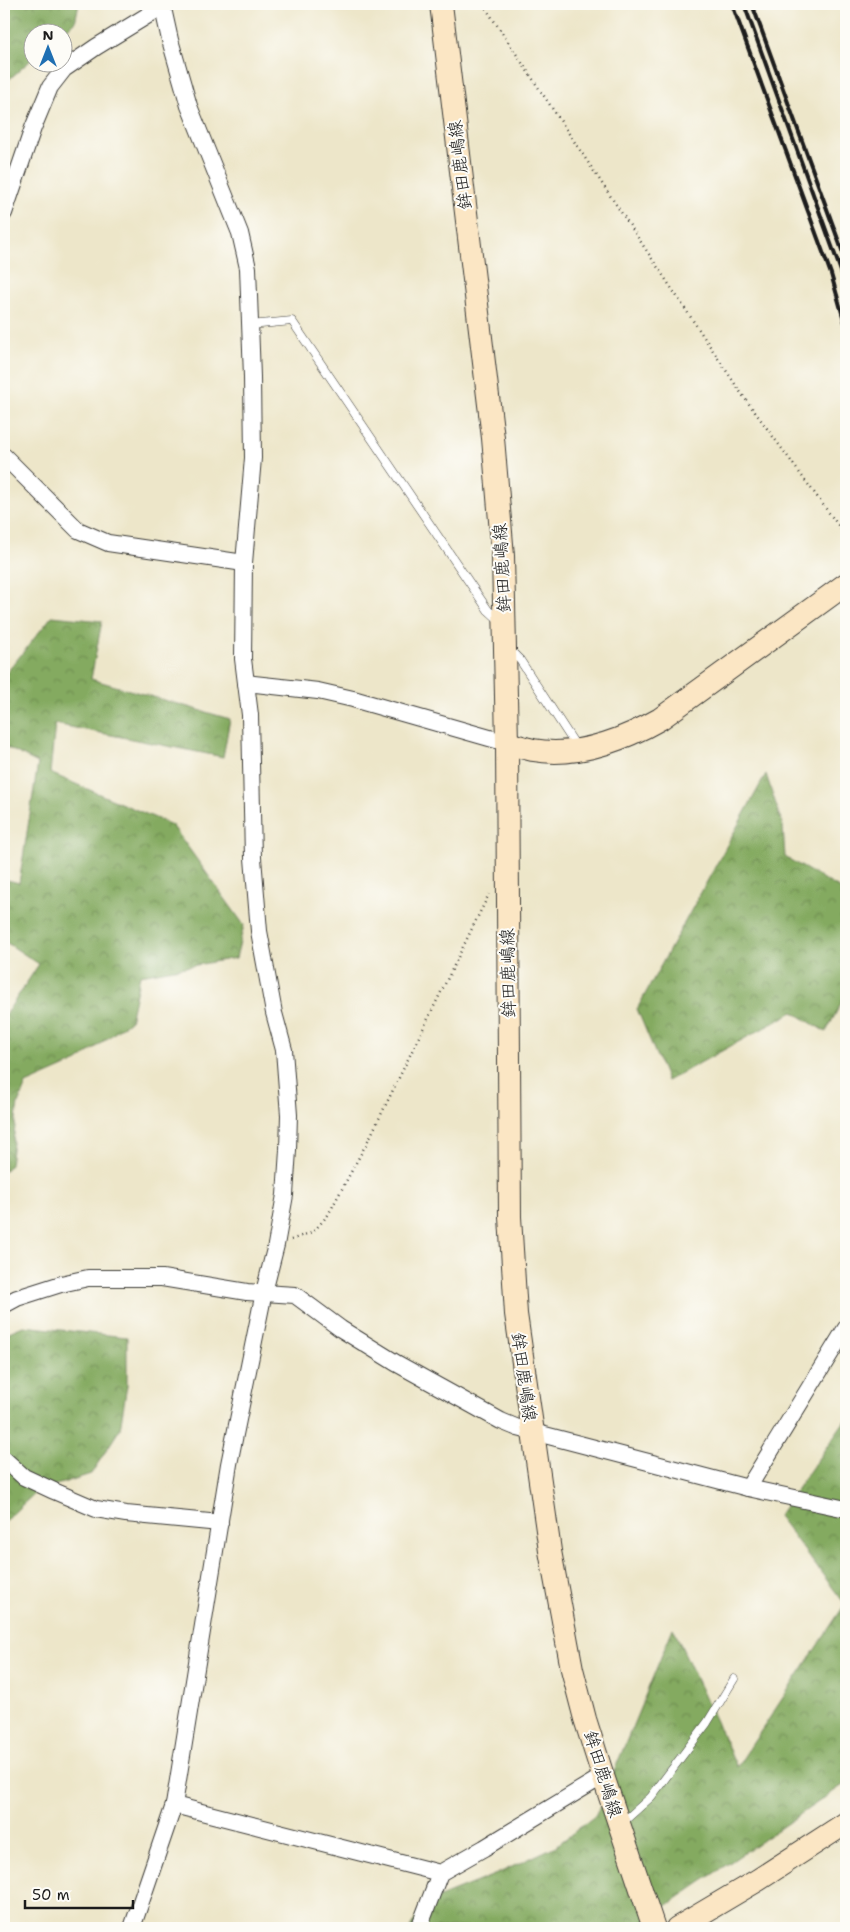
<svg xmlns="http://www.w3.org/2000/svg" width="850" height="1932" font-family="'Shantell Sans','Klee One',sans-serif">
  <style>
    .forest { fill: url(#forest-crowns); stroke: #50633e }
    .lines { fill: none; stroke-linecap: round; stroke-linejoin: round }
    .lane-casing { stroke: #3b3a36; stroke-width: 9 }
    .street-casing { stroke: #3b3a36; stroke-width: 18 }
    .secondary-casing { stroke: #3b3a36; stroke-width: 24 }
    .path { stroke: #3b3a36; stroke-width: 2.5; stroke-dasharray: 1 4; stroke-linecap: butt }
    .lane { stroke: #fff; stroke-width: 8 }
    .street { stroke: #fff; stroke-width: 16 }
    .secondary { stroke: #fbe6c4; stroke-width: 22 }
    .rail { stroke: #1c1c1c; stroke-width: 4 }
    .labels { text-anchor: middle; stroke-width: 4; stroke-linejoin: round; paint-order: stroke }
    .street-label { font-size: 18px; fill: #1c1c1c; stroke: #fdfcf7 }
  </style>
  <defs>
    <pattern id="forest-crowns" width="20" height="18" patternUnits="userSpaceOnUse" patternTransform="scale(1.25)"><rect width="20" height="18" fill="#84aa60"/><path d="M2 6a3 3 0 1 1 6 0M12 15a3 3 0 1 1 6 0" fill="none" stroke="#6b8a4e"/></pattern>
  </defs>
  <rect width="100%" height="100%" fill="#fdfcf7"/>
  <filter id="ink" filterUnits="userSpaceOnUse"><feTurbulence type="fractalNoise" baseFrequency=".02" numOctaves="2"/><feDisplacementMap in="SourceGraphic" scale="10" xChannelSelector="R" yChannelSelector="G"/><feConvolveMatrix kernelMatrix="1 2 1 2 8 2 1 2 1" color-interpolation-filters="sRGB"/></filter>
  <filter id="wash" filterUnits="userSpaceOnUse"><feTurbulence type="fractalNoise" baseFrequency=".0096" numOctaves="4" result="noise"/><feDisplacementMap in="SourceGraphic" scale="20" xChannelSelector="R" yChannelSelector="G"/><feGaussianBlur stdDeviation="1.12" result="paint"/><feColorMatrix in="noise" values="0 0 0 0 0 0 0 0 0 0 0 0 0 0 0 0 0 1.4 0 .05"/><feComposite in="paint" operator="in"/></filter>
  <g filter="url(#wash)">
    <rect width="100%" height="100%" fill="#ede6c9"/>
    <g class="forest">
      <polygon points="4,4 79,4 75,22 63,33 32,32 32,59 4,84"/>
      <polygon points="52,616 102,621 91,679 230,719 223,757 55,724 50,773 172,825 244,925 236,958 140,975 130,1021 78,1061 26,1084 18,1104 10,1165 4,1172 4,1017 39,964 4,941 4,879 19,883 38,763 4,746 4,676"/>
      <polygon points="766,774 783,826 785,857 846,892 846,994 826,1032 793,1012 667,1081 637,1009"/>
      <polygon points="23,1326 127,1337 127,1385 120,1429 91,1474 37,1491 4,1522 4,1334"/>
      <polygon points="846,1419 846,1783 634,1928 410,1928 425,1903 499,1873 556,1846 596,1815 673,1628 737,1767 845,1604 778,1516"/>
    </g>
  </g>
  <g filter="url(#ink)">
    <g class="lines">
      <g class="lane-casing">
        <g id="lane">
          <polyline points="250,325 292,321 488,610 499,620"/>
          <polyline points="509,649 520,660 576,746"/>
          <polyline points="622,1823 651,1797 707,1723 734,1679"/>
        </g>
      </g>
      <g class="street-casing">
        <g id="street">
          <polyline points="4,213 33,128 50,87 64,69 96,47 163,6"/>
          <polyline points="4,456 78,530 108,543 244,563"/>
          <polyline points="246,683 318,691 353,699 507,743"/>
          <polyline points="4,1305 17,1298 61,1284 88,1278 162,1278 247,1292 295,1295 341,1329 396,1363 501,1421 518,1428 748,1488 846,1509"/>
          <polyline points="4,1459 24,1477 54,1491 96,1509 126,1514 220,1523"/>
          <polyline points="748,1488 846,1328"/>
          <polyline points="174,1805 440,1873"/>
          <polyline points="132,1928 174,1805 229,1464 264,1292 276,1245 285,1195 288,1150 289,1115 284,1050 274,1013 259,931 253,858 250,715 243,659 244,563 253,458 252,377 248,268 240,233 189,106 170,40 162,4"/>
          <polyline points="419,1928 440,1873 484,1848 603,1776"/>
        </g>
      </g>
      <g class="secondary-casing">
        <g id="secondary">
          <polyline points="441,4 493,438 503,556 507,743 510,1217 516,1314 550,1551 572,1669 585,1719 603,1776 654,1928"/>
          <path d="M507 743C515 745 524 748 533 750 578 758 623 740 660 719L846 584"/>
          <polyline points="677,1928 758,1880 846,1823"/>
        </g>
      </g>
      <g class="path">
        <polyline points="483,4 741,393 846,536"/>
        <polyline points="291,1240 314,1231 328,1215 371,1135 489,894"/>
      </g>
      <use href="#lane" class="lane"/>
      <use href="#street" class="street"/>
      <use href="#secondary" class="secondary"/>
      <g class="rail">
        <polyline points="732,4 831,274 846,327"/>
        <polyline points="744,4 846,285"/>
        <polyline points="752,4 846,261"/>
      </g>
    </g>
  </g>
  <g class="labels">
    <g class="street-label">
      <text transform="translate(460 165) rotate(-97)" y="6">鉾田鹿嶋線</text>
      <text transform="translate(502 568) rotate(-93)" y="6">鉾田鹿嶋線</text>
      <text transform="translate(508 973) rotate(-91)" y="6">鉾田鹿嶋線</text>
      <text transform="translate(524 1377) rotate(82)" y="6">鉾田鹿嶋線</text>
      <text transform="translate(603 1774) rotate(73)" y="6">鉾田鹿嶋線</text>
    </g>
  </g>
  <rect width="850" height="1932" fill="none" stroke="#fdfcf7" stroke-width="20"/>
  <g transform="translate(48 48)"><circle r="24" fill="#fdfcf7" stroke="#a3a29f"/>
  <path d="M0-4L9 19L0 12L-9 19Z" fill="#1f6fb2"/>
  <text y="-8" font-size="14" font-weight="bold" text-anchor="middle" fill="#1c1c1c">N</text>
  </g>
  <path d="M25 1900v8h108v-8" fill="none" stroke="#1c1c1c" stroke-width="2.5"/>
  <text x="32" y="1900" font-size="15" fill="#1c1c1c" stroke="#fdfcf7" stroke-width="4" paint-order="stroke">50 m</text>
</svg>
